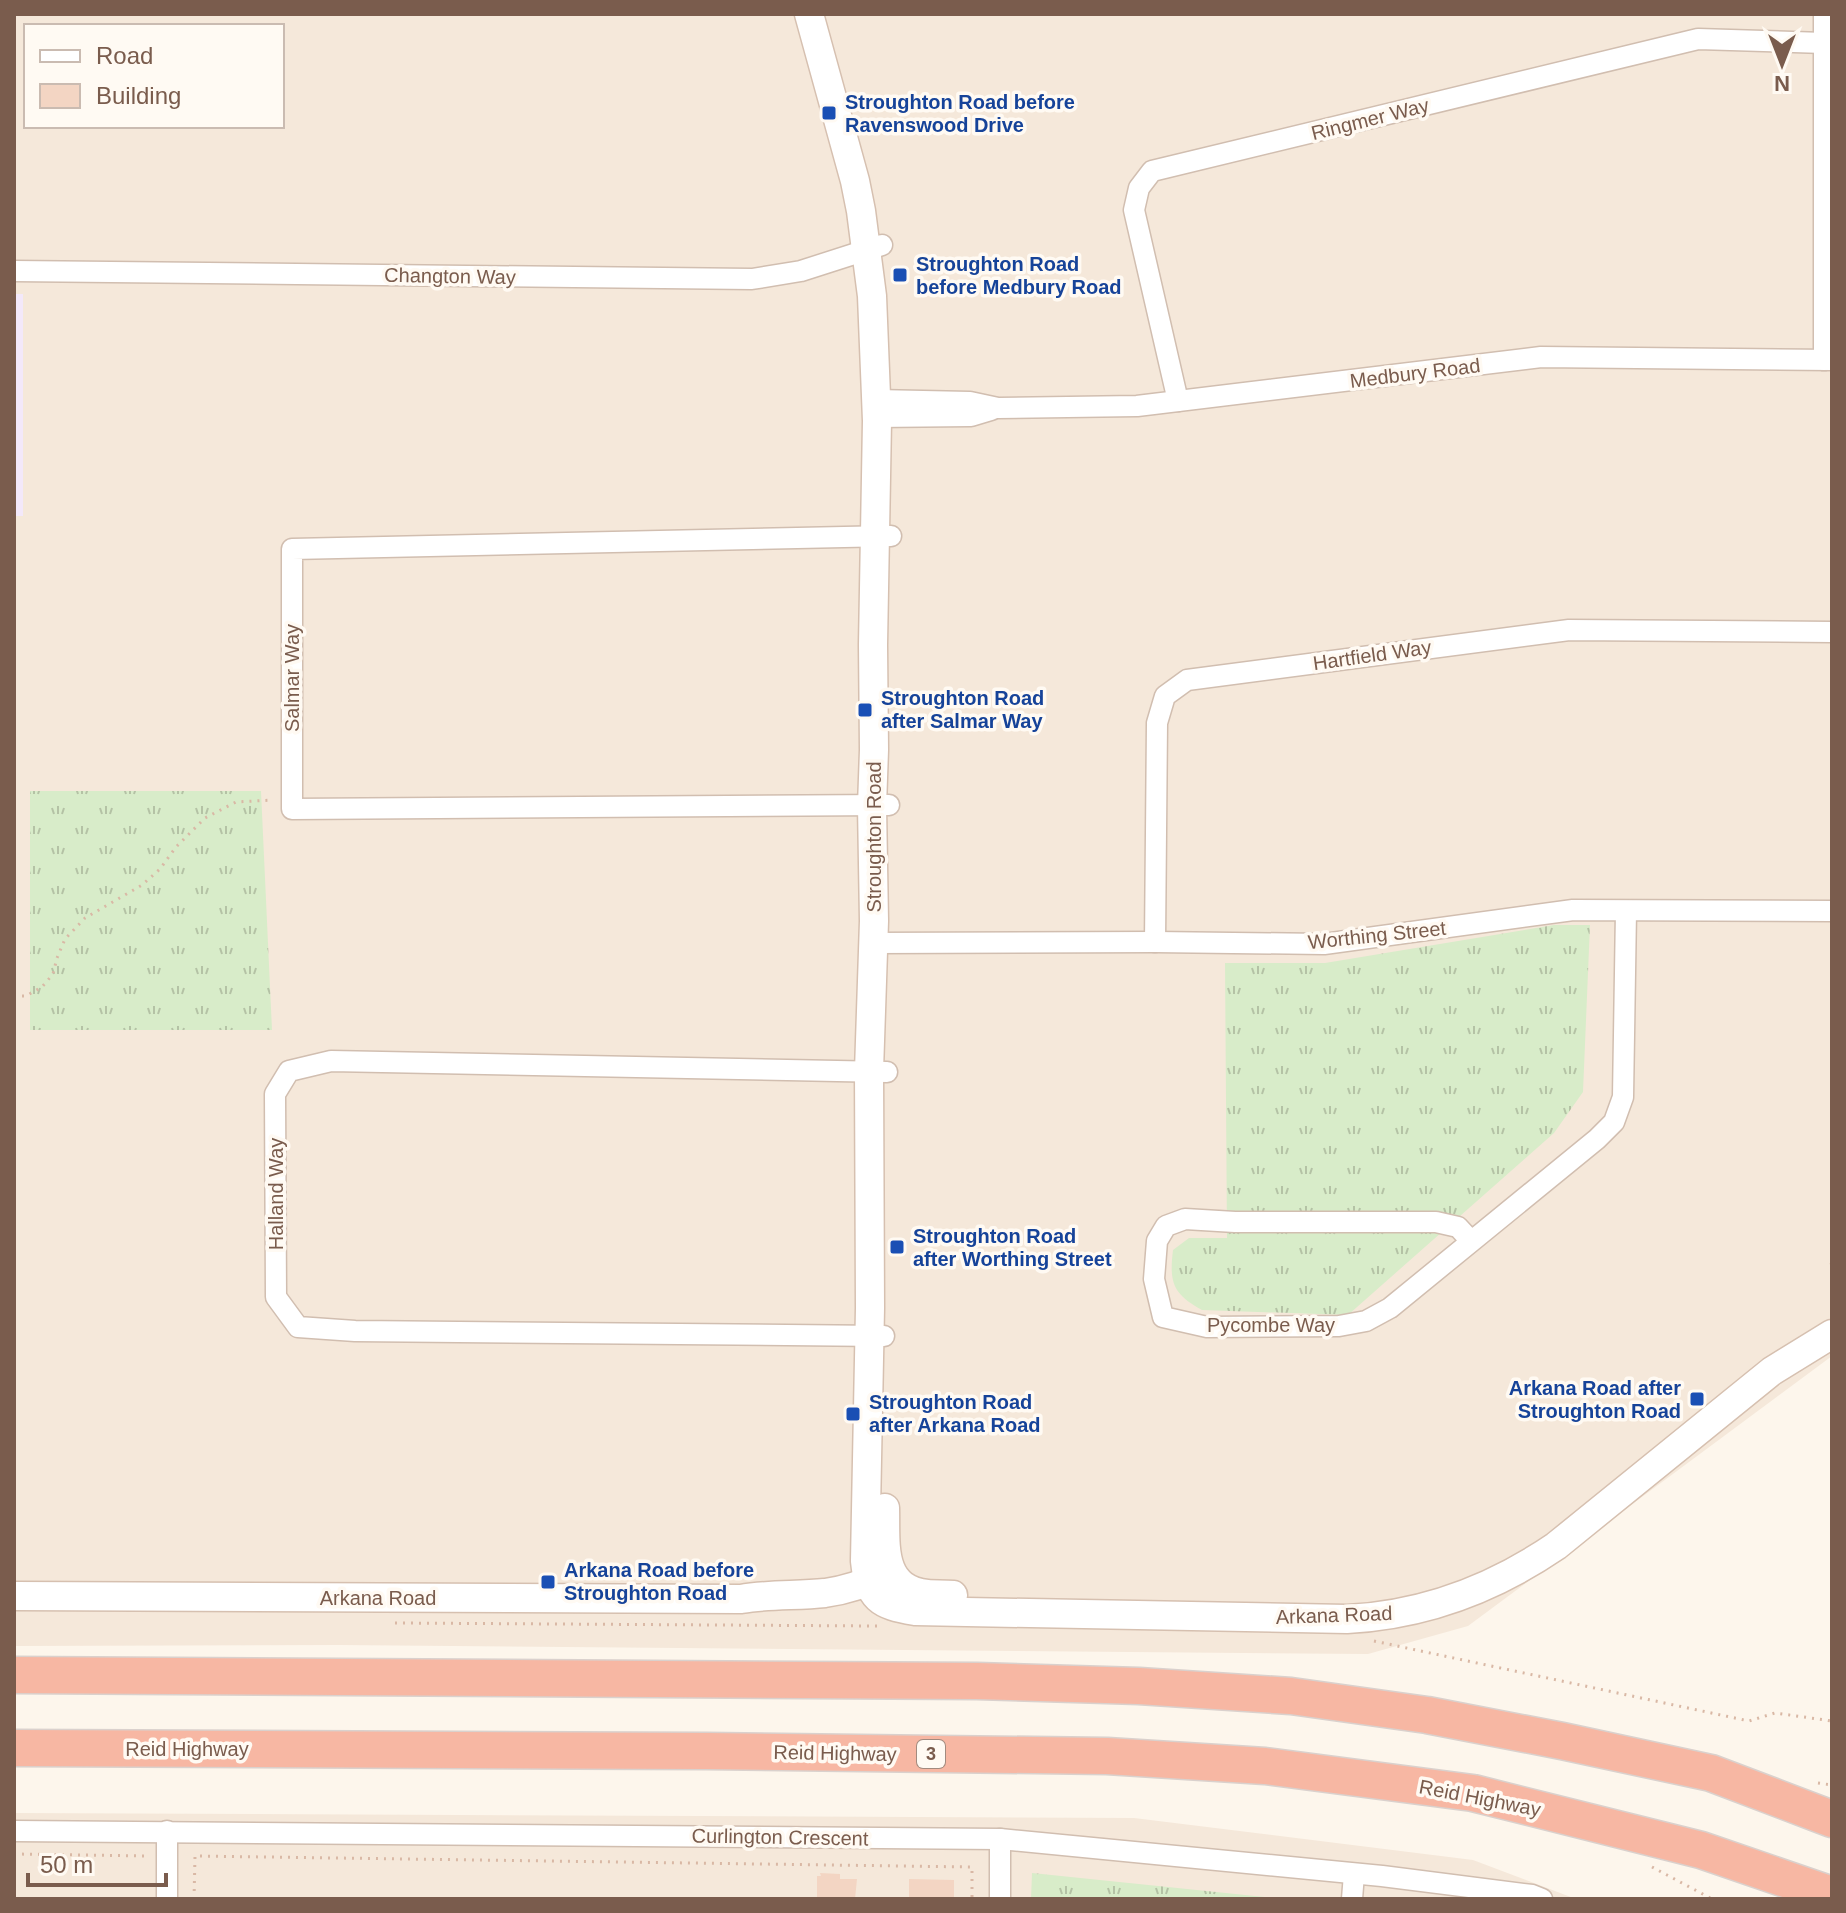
<svg xmlns="http://www.w3.org/2000/svg" width="1846" height="1913" font-family="Arial,sans-serif">
  <style>
    .residential { fill: #f5e8da; fill-rule: evenodd }
    .education { fill: #f3e8fa }
    .grass { fill: url(#grass-tufts) }
    .building { fill: #f3d5c3 }
    .lines { fill: none; stroke-linecap: round; stroke-linejoin: round }
    .street-casing { stroke: #d1beb0; stroke-width: 23 }
    .secondary-casing { stroke: #d6c0b0; stroke-width: 31 }
    .highway-casing { stroke: #dad1cd; stroke-width: 39 }
    .path { stroke: #d9b8a5; stroke-width: 3; stroke-dasharray: 2 6; stroke-linecap: butt }
    .street { stroke: #fff; stroke-width: 20 }
    .secondary { stroke: #fff; stroke-width: 28 }
    .highway { stroke: #f7b7a3; stroke-width: 36 }
    .transit-dot { fill: #1a4fb4; stroke: #fffaf3; stroke-width: 3 }
    .labels { text-anchor: middle; stroke-width: 7; stroke-linejoin: round; paint-order: stroke }
    .shield { fill: #fffaf3; stroke: #a28b7f; stroke-width: 2 }
    .shield-label { font-size: 18px; font-weight: bold; fill: #7a5c4d }
    .transit-label { font-size: 20px; font-weight: bold; fill: #164399; stroke: #fffaf3; text-anchor: start }
    .street-label { font-size: 20px; fill: #7a5c4d; stroke: #fffaf3 }
  </style>
  <defs>
    <pattern id="grass-tufts" width="24" height="20" patternUnits="userSpaceOnUse" patternTransform="scale(2)"><rect width="24" height="20" fill="#d8ecc9"/><path d="M3 7l-1-3M5 7V3M7 7l1-3M15 17l-1-3M17 17v-4M19 17l1-3" fill="none" stroke="#b4c2a5"/></pattern>
  </defs>
  <rect width="100%" height="100%" fill="#fdf6ec"/>
  <g class="residential">
    <path d="M14 14H1832V1356L1468 1626 1368 1654 339 1645 14 1646ZM26 26H282V126H26Z"/>
    <polygon points="14,1813 1134,1818 1473,1860 1576,1899 14,1899"/>
  </g>
  <rect class="education" x="14" y="294" width="9" height="222"/>
  <g class="grass">
    <polygon points="30,791 261,791 272,1030 30,1030"/>
    <path d="M1554 925H1590L1583 1092 1554 1133 1348 1315 1202 1310C1173 1294 1169 1283 1173 1250L1189 1238H1227L1225 963H1325Z"/>
    <polygon points="1032,1873 1283,1899 1031,1899"/>
  </g>
  <g class="building">
    <polygon points="820,1873 840,1874 840,1879 857,1879 855,1899 817,1899 817,1876 821,1876"/>
    <polygon points="909,1879 954,1880 954,1899 909,1899"/>
  </g>
  <g class="lines">
    <g class="street-casing">
      <g id="street">
        <polyline points="1824,14 1824,360"/>
        <polyline points="14,271 752,279 801,271 882,245"/>
        <polyline points="876,400 970,402 998,408 1137,406 1541,357 1832,360"/>
        <polyline points="1178,401 1134,210 1139,188 1152,171 1698,39 1824,43"/>
        <polyline points="876,417 971,416 991,410"/>
        <polyline points="889,805 292,809 292,549 891,536"/>
        <polyline points="1155,942 1157,723 1165,696 1187,680 1569,630 1832,632"/>
        <polyline points="874,943 1155,942 1324,944 1573,910 1832,911"/>
        <polyline points="1471,1241 1458,1227 1436,1222 1235,1222 1185,1219 1166,1226 1157,1241 1154,1279 1163,1317 1207,1327 1339,1326 1366,1321 1390,1308 1597,1139 1614,1122 1623,1097 1626,911"/>
        <polyline points="884,1336 355,1331 298,1327 276,1297 275,1094 289,1071 331,1061 887,1072"/>
        <polyline points="14,1831 1000,1839 1382,1876 1532,1895 1542,1899"/>
        <polyline points="167,1899 167,1831"/>
        <polyline points="1000,1899 1000,1839"/>
        <polyline points="1352,1899 1354,1874"/>
      </g>
    </g>
    <g class="secondary-casing">
      <g id="secondary">
        <path d="M809 14 855 181 861 211 872 296 877 421 873 645 874 750 872 806 874 921 869 1071 870 1308 865 1561C869 1599 879 1605 915 1611L1347 1619C1424 1615 1493 1589 1556 1546L1772 1371 1832 1334"/>
        <path d="M885 1508C886 1544 879 1588 927 1594 935 1595 944 1594 953 1595"/>
        <path d="M14 1596 741 1599C769 1594 797 1596 825 1593 847 1590 867 1583 887 1573"/>
      </g>
    </g>
    <g class="highway-casing">
      <g id="highway">
        <polyline points="14,1675 977,1681 1139,1686 1291,1696 1427,1715 1562,1741 1711,1773 1832,1819"/>
        <polyline points="14,1748 706,1751 1107,1756 1265,1766 1473,1793 1701,1850 1832,1895"/>
      </g>
    </g>
    <g class="path">
      <polyline points="14,996 26,996 42,987 53,974 57,958 65,939 85,918 142,885 160,869 176,847 205,818 236,802 273,800"/>
      <polyline points="1832,1264 1830,1265 1832,1268"/>
      <polyline points="395,1623 879,1626"/>
      <polyline points="1374,1641 1749,1721 1775,1713 1832,1721"/>
      <polyline points="1818,1783 1832,1785"/>
      <polyline points="14,1854 147,1856"/>
      <polyline points="1652,1867 1712,1899"/>
      <polyline points="194,1899 195,1856 972,1867 972,1899"/>
    </g>
    <use href="#street" class="street"/>
    <use href="#secondary" class="secondary"/>
    <use href="#highway" class="highway"/>
  </g>
  <g class="transit-dot">
    <rect x="821" y="105" width="16" height="16" rx="4"/>
    <rect x="892" y="267" width="16" height="16" rx="4"/>
    <rect x="857" y="702" width="16" height="16" rx="4"/>
    <rect x="889" y="1239" width="16" height="16" rx="4"/>
    <rect x="1689" y="1391" width="16" height="16" rx="4"/>
    <rect x="845" y="1406" width="16" height="16" rx="4"/>
    <rect x="540" y="1574" width="16" height="16" rx="4"/>
  </g>
  <g class="labels">
    <rect class="shield" x="917" y="1740" width="28" height="28" rx="6"/>
    <g class="shield-label">
      <text x="931" y="1760">3</text>
    </g>
    <g class="transit-label">
      <text x="845" y="109">Stroughton Road before<tspan x="845" dy="23">Ravenswood Drive</tspan></text>
      <text x="916" y="271">Stroughton Road<tspan x="916" dy="23">before Medbury Road</tspan></text>
      <text x="881" y="705">Stroughton Road<tspan x="881" dy="23">after Salmar Way</tspan></text>
      <text x="913" y="1243">Stroughton Road<tspan x="913" dy="23">after Worthing Street</tspan></text>
      <text x="1681" y="1395" text-anchor="end">Arkana Road after<tspan x="1681" dy="23">Stroughton Road</tspan></text>
      <text x="869" y="1409">Stroughton Road<tspan x="869" dy="23">after Arkana Road</tspan></text>
      <text x="564" y="1577">Arkana Road before<tspan x="564" dy="23">Stroughton Road</tspan></text>
    </g>
    <g class="street-label">
      <text transform="translate(1370 119) rotate(-14)" y="7">Ringmer Way</text>
      <text transform="translate(450 276) rotate(1)" y="7">Changton Way</text>
      <text transform="translate(1415 373) rotate(-7)" y="7">Medbury Road</text>
      <text transform="translate(1372 655) rotate(-8)" y="7">Hartfield Way</text>
      <text transform="translate(292 678) rotate(-90)" y="7">Salmar Way</text>
      <text transform="translate(874 837) rotate(-90)" y="7">Stroughton Road</text>
      <text transform="translate(1377 935) rotate(-6)" y="7">Worthing Street</text>
      <text transform="translate(276 1194) rotate(-90)" y="7">Halland Way</text>
      <text x="1271" y="1332">Pycombe Way</text>
      <text x="378" y="1605">Arkana Road</text>
      <text transform="translate(1334 1615) rotate(-2)" y="7">Arkana Road</text>
      <text x="187" y="1756">Reid Highway</text>
      <text transform="translate(835 1753) rotate(1)" y="7">Reid Highway</text>
      <text transform="translate(1480 1798) rotate(11)" y="7">Reid Highway</text>
      <text transform="translate(780 1837) rotate(1)" y="7">Curlington Crescent</text>
    </g>
  </g>
  <rect width="1846" height="1913" fill="none" stroke="#7a5c4d" stroke-width="32"/>
  <rect x="24" y="24" width="260" height="104" fill="#fffaf3" stroke="#cabbb1" stroke-width="2"/>
  <rect x="40" y="50" width="40" height="12" fill="#ffffff" stroke="#cabbb1" stroke-width="2"/>
  <text x="96" y="64" font-size="24" fill="#7a5c4d">Road</text>
  <rect x="40" y="84" width="40" height="24" fill="#f3d5c3" stroke="#cabbb1" stroke-width="2"/>
  <text x="96" y="104" font-size="24" fill="#7a5c4d">Building</text>
  <g transform="translate(1782 64) rotate(180)" stroke="#fffaf3" stroke-width="6" paint-order="stroke">
  <path d="M0-6L14 30L0 20L-14 30Z" fill="#7a5c4d"/>
  <text y="-12" font-size="22" font-weight="bold" text-anchor="middle" fill="#7a5c4d">N</text>
  </g>
  <path d="M28 1873v12h138v-12" fill="none" stroke="#7a5c4d" stroke-width="4"/>
  <text x="40" y="1873" font-size="24" fill="#7a5c4d" stroke="#fffaf3" stroke-width="6" paint-order="stroke">50 m</text>
</svg>
